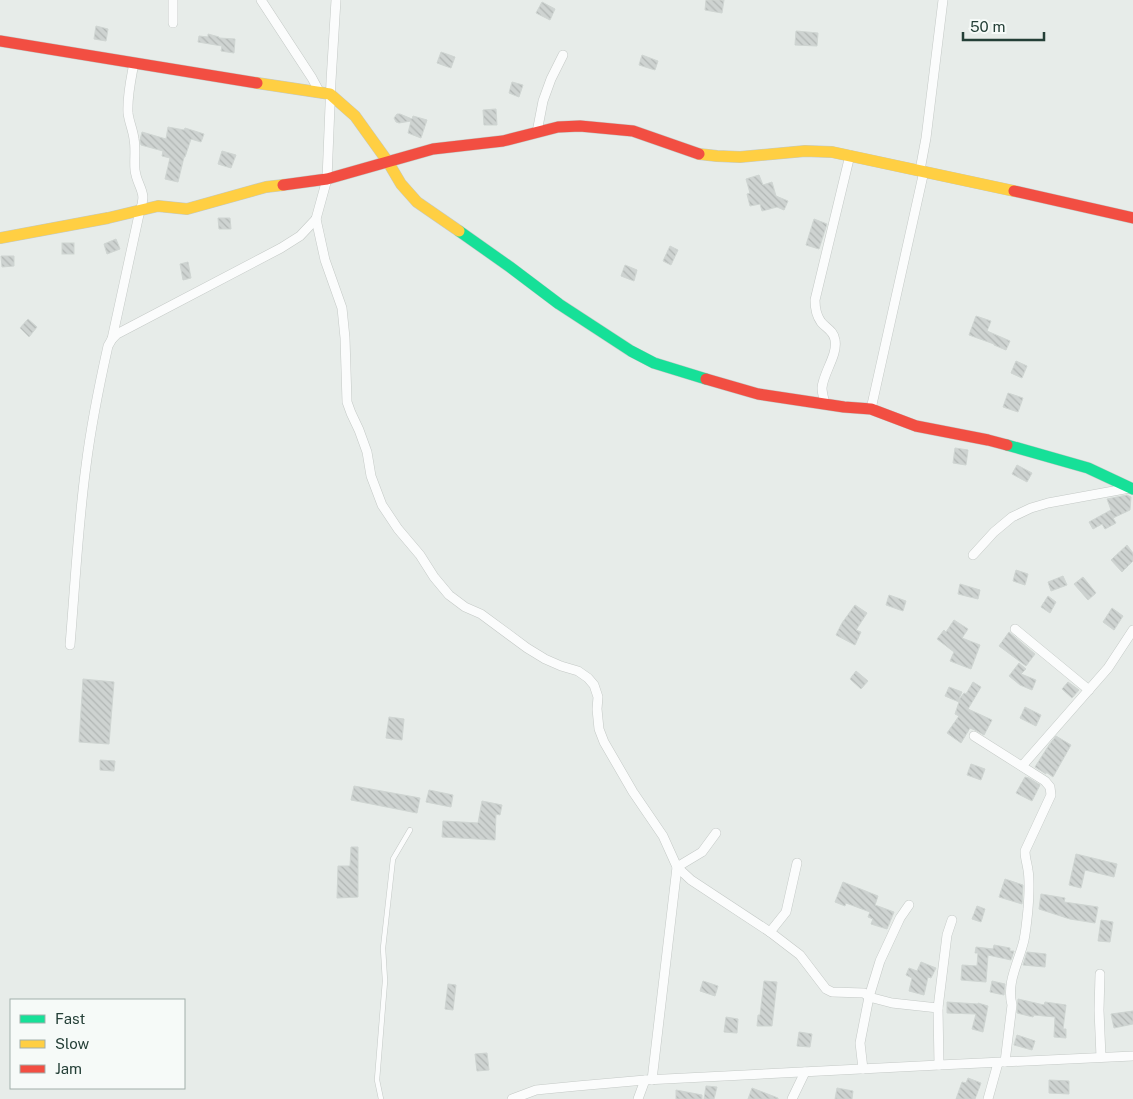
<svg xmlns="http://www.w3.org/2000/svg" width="1133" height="1099" font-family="'Public Sans',sans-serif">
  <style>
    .building { fill: url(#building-back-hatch); stroke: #cfd5d2 }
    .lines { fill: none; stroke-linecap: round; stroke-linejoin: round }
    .lane-casing { stroke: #c4c9c6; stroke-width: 5.5 }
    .street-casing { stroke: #c4c9c6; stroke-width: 10 }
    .fast-casing { stroke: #c2c9c6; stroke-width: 12 }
    .slow-casing { stroke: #c2c9c6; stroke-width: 12 }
    .jam-casing { stroke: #c2c9c6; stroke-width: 12 }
    .lane { stroke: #fbfcfc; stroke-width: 4.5 }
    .street { stroke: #fbfcfc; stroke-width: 9 }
    .fast { stroke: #16e098; stroke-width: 11 }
    .slow { stroke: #ffcf43; stroke-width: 11 }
    .jam { stroke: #f24e42; stroke-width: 11 }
  </style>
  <defs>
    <pattern id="building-back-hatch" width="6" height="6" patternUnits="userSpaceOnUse" patternTransform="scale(1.25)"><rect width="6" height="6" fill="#ced3d1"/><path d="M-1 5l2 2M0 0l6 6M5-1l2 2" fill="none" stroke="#b1b6b4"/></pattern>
  </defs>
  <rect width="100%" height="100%" fill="#e7ece9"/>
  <g class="building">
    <polygon points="706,0 724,0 722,13 705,10"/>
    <polygon points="542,2 555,9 550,20 536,13"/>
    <polygon points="96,26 108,29 106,41 94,39"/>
    <polygon points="796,31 818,33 817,46 795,45"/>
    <polygon points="208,34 219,37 219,38 235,39 234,53 221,51 222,46 198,42 199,36 208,37"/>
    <polygon points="441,52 455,57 451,68 437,63"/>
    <polygon points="642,55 658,61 655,70 639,65"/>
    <polygon points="512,82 523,85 519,97 509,93"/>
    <polygon points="496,109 497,125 484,125 483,110"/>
    <polygon points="397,114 400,114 412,119 413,116 427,120 421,138 408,133 411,121 399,123 396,122 394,118"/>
    <polygon points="168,127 184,130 185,128 204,134 201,142 191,139 185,157 184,157 178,182 165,179 170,158 162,156 163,151 141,145 140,140 142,132 166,139"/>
    <polygon points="222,151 236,155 231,168 218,164"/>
    <polygon points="759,175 763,185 772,182 776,196 788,201 784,210 777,207 762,211 760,204 750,206 747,194 750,193 746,179"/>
    <polygon points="218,218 230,218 231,229 219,229"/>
    <polygon points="814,219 827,224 819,249 806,245"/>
    <polygon points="116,239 120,249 107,254 104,244"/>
    <rect x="62" y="243" width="12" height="11"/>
    <polygon points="670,246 678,250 671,265 663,261"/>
    <polygon points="1,256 14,256 14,266 2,267"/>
    <polygon points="188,262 191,278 183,280 180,264"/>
    <polygon points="625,265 637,270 634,281 621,276"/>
    <polygon points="976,316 991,321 987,331 1010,341 1006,350 994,345 994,344 969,335"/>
    <polygon points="28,319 37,327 29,337 20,328"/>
    <polygon points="1016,361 1027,366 1022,378 1011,373"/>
    <polygon points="1008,393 1023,398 1018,412 1003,407"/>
    <polygon points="955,448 968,450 966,465 953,463"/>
    <polygon points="1017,465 1032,473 1027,482 1012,474"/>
    <polygon points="1127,495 1131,497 1130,510 1113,518 1116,523 1105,529 1102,524 1093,529 1089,522 1111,510 1107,499"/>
    <polygon points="1127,545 1133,553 1133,561 1122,572 1111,560"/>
    <polygon points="1016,570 1028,574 1025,585 1013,581"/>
    <polygon points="1063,576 1067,585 1051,591 1048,582"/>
    <polygon points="1083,577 1096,593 1088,600 1074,584"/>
    <polygon points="960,584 980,590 978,599 958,594"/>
    <polygon points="889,595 906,601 903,611 886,605"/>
    <polygon points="1048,596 1056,602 1050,613 1041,607"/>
    <polygon points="855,605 867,613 856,630 861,632 855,645 836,635 842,623"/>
    <polygon points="1112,608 1123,616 1114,630 1103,622"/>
    <polygon points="954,620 968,629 962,638 980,645 971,669 950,661 954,652 937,639 944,630 946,632"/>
    <polygon points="1009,632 1035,654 1026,666 999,646"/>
    <polygon points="1019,663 1026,669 1021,674 1036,680 1032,690 1020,685 1009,676"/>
    <polygon points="856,671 868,681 861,689 850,679"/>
    <polygon points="83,679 114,682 109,744 79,742"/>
    <polygon points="973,682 981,687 968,709 992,720 984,735 977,731 970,728 961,743 947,733 959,716 955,714 959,702 945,696 949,687 962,692 958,701 964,693 966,694"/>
    <polygon points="1068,682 1079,690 1072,698 1062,689"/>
    <polygon points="1025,707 1041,715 1036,726 1020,718"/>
    <polygon points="389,717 404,719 402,740 386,738"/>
    <polygon points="1056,736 1071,745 1053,777 1046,772 1046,774 1035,767 1049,745"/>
    <polygon points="100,760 115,761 114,771 100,770"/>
    <polygon points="971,764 985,769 981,780 967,775"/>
    <polygon points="1025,777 1029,778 1040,785 1032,801 1016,793"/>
    <polygon points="354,786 420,798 417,813 351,800"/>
    <polygon points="429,790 453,795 451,807 426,802"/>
    <polygon points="482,801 502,805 500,815 496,814 495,840 442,837 443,821 478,823"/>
    <polygon points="351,847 358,847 358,897 337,898 338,866 350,866"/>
    <polygon points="1076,854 1117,864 1114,877 1085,870 1081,888 1069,885"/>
    <polygon points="1005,879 1023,885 1022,904 999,897"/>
    <polygon points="843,882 878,896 875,905 894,912 887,929 871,924 873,919 868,917 870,912 846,903 845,906 835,902"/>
    <polygon points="1041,894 1065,898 1064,902 1098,907 1095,923 1070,919 1039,909"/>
    <polygon points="977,906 985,909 981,922 972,919"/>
    <polygon points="1101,920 1113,922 1110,942 1098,941"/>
    <polygon points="994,945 1010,948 1010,951 1014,951 1011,960 988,955 986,982 961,980 962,965 977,966 978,953 975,953 976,947 993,949"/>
    <polygon points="1027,952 1046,954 1045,967 1023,965"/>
    <polygon points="921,962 936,968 931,978 928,977 924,995 909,991 912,978 906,975 909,968 917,971"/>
    <polygon points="703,981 718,986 715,996 700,991"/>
    <polygon points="764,981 777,982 772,1026 757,1026 758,1015 760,1015"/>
    <polygon points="992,981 1005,984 1004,995 990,992"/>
    <polygon points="448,984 456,985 453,1010 445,1009"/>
    <polygon points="1018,999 1044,1005 1045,1002 1066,1005 1063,1029 1066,1029 1066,1038 1054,1037 1055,1017 1034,1015 1033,1017 1017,1013"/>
    <polygon points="947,1002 978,1004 978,1003 988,1006 983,1032 972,1029 976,1014 947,1013"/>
    <polygon points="1133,1011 1133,1024 1114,1028 1111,1014"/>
    <polygon points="726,1017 738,1019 737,1033 724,1032"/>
    <polygon points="799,1032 812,1034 810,1047 797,1046"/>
    <polygon points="1017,1035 1035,1041 1032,1050 1014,1045"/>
    <polygon points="487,1053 489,1070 477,1071 475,1054"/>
    <polygon points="968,1078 981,1083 975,1099 956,1099 962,1082 966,1083"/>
    <polygon points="1049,1080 1069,1081 1069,1094 1049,1093"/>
    <polygon points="706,1086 717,1087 714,1099 704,1099"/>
    <polygon points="752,1088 778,1098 778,1099 748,1099"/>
    <polygon points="837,1088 853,1091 852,1099 835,1099"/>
    <polygon points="676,1090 702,1095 702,1099 676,1099"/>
  </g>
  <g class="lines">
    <g class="lane-casing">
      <polyline id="lane" points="381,1099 377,1080 385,981 383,948 393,859 410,830"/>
    </g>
    <g class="street-casing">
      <g id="street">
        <polyline points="261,0 312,78 320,93"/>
        <polyline points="173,23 173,0"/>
        <polyline points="537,132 543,101 551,79 563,55"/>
        <polyline points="920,170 926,138 943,0"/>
        <polyline points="316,219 325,260 342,308 345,338 347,402 351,413 359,430 367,452 371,476 382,505 398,529 420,555 434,577 449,595 465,607 481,614 527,648 545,659 561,666 578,671 588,678 594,685 598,697 597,709 599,729 604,742 633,792 663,836 677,867 652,1080"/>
        <path d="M112 339 140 210C148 192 137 187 135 170 134 160 136 149 134 139 133 130 129 122 128 113 127 96 131 79 134 63"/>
        <path d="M825 404C824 399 822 393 822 388 823 373 838 355 835 340 834 331 826 328 821 322 816 315 815 308 815 300L850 155"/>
        <polyline points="871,409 924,171"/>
        <polyline points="973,555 994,532 1012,517 1031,508 1048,503 1130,488"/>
        <polyline points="1015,629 1089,690"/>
        <path d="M70 645C75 586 78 525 86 466 91 426 99 386 108 346L112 339 117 334 281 248 300 236 316 219 327 179 331 81 336 0"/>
        <path d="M974 736 1045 781 1050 787 1051 795 1025 851C1025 858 1027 863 1028 870 1030 882 1029 896 1028 909 1027 919 1026 930 1024 940 1019 962 1006 982 1012 1005L1005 1062"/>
        <polyline points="1022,766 1108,668 1133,630"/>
        <polyline points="716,833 702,852 677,867 691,880 770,932 800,955 826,989 832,992 864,993 869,997 892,1003 938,1008"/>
        <polyline points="770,932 786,912 797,863"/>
        <polyline points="1100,974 1099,1010 1101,1057"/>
        <polyline points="939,1065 938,1008 947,935 952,920"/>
        <polyline points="863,1069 860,1043 869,997 880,961 900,918 909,905"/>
        <polyline points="512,1099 536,1090 577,1086 645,1080 939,1065 1133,1056"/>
        <polyline points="638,1099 645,1080"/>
        <polyline points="792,1099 805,1072"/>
        <polyline points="988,1099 998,1063"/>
      </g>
    </g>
    <g class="fast-casing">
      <g id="fast">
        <polyline points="459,231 510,267 559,304 631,351 654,363 706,379"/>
        <polyline points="1007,445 1088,468 1133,489"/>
      </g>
    </g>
    <g class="slow-casing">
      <g id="slow">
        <polyline points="257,83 330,94 355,116 388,162 401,184 417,202 459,231"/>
        <polyline points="699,154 717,156 740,157 805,151 832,152 1014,191"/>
        <polyline points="0,238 108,218 158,206 187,209 266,187 283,185"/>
      </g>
    </g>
    <g class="jam-casing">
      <g id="jam">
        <polyline points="0,41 257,83"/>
        <polyline points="283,185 327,179 433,149 503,141 558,127 580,126 633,131 699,154"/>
        <polyline points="1014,191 1133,218"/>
        <polyline points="706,379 758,394 844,407 871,409 916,426 988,440 1007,445"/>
      </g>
    </g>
    <use href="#lane" class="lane"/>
    <use href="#street" class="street"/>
    <use href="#fast" class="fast"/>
    <use href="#slow" class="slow"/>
    <use href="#jam" class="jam"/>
  </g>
  <rect x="10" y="999" width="175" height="90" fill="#f6faf8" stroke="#a2afab"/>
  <rect x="20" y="1015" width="25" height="8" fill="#16e098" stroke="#a2afab"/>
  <text x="55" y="1024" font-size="15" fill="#243f37">Fast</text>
  <rect x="20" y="1040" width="25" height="8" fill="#ffcf43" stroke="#a2afab"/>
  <text x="55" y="1049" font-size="15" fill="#243f37">Slow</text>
  <rect x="20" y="1065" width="25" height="8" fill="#f24e42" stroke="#a2afab"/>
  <text x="55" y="1074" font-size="15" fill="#243f37">Jam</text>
  <path d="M963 32v8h81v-8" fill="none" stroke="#243f37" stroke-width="2.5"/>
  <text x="970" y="32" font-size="15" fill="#243f37" stroke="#f6faf8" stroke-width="4" paint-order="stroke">50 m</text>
</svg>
